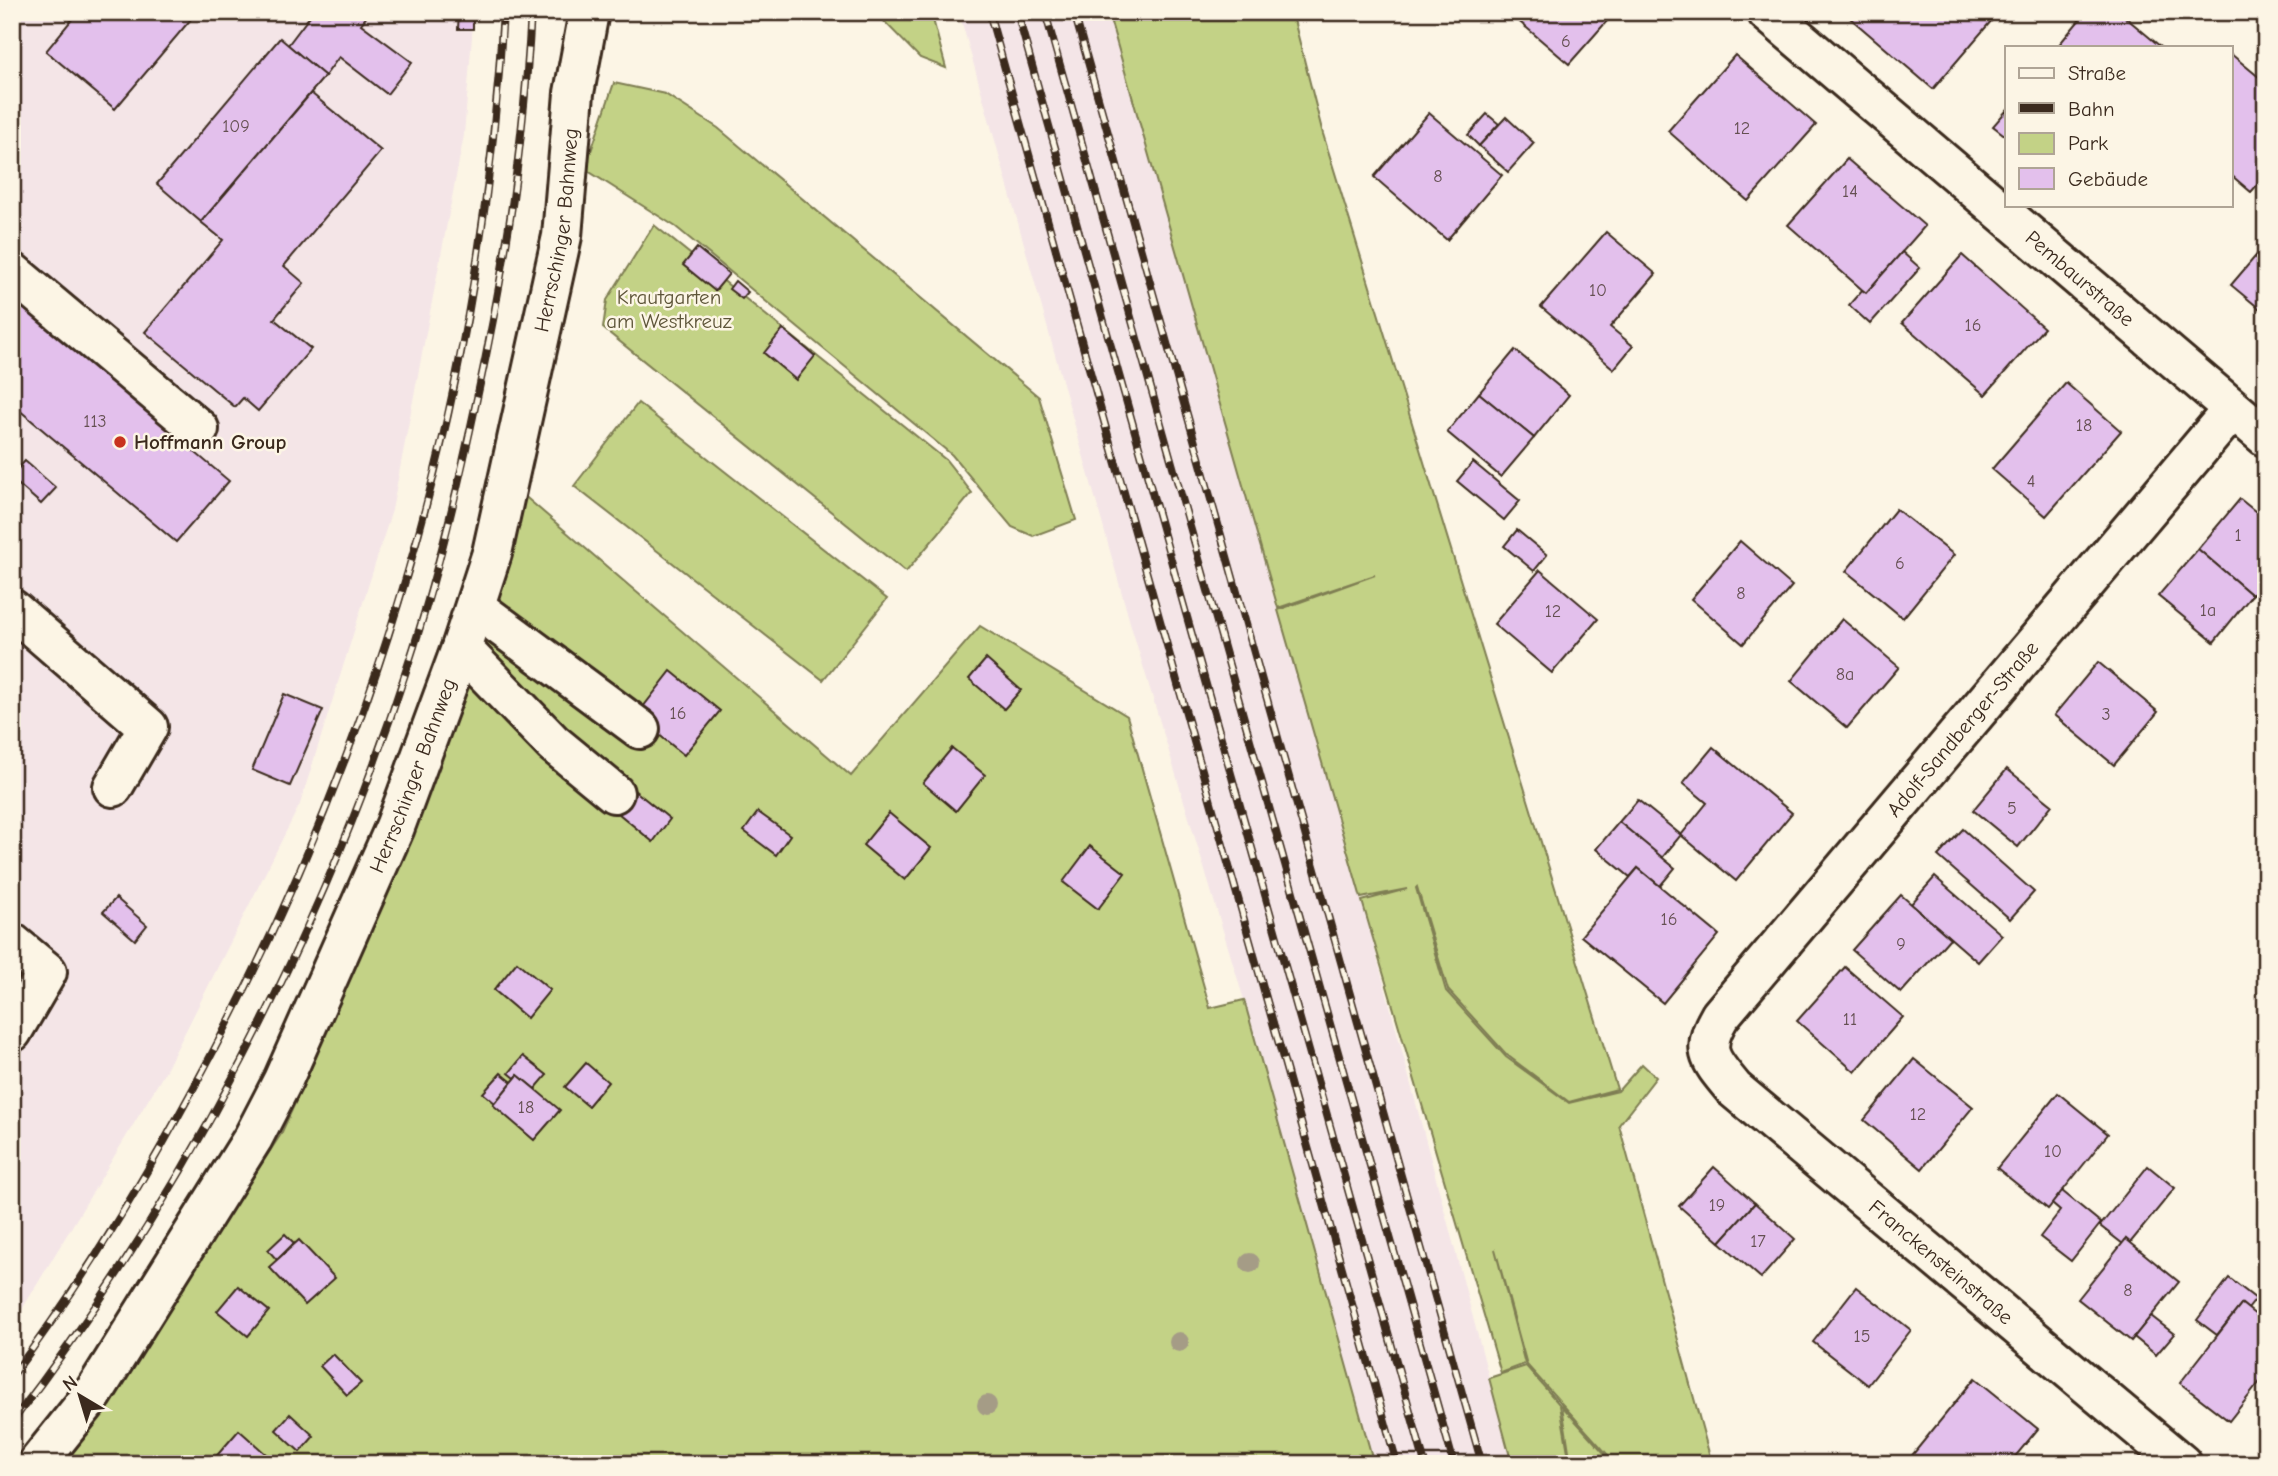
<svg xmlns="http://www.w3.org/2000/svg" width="2278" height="1476" font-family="'Comic Neue',sans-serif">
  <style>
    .built { fill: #f4e5e7 }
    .green { fill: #c3d286; stroke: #7f7e52; stroke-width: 2 }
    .building { fill: #e3c0ec; stroke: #3b2a1e; stroke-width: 2 }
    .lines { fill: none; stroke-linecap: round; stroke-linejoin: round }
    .minor-casing { stroke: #3b2a1e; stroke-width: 44 }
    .minor { stroke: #fcf5e5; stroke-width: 38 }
    .rail-casing { stroke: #3b2a1e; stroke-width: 8 }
    .rail { stroke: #fcf5e5; stroke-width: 5; stroke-dasharray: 16; stroke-linecap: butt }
    .tree { fill: #a59c86 }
    .poi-dot { fill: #c8321e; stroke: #fcf5e5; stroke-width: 2.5 }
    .labels { text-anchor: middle; stroke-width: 5; stroke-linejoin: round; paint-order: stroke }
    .number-label { font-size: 18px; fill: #655052 }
    .street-label { font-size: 21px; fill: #3b2a1e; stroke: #fcf5e5 }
    .park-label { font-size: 21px; fill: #5d5438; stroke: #fcf5e5 }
    .poi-label { font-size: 21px; font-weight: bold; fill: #3b2a1e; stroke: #fcf5e5; text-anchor: start }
  </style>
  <rect width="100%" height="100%" fill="#fcf5e5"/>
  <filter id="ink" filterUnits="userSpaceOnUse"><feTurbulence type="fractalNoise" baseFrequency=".0143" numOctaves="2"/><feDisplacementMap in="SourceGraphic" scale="14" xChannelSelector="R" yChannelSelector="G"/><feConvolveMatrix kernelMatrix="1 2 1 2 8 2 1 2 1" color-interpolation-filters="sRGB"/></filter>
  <g filter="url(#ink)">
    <g class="built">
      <polygon points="12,12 474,12 464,135 392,510 300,804 165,1072 12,1326"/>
      <polygon points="959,12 1108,12 1362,901 1512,1464 1374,1464 1244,1000 1131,626"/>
    </g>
    <g class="green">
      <polygon points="875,12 931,12 946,68 920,58"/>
      <polygon points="1108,12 1292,12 1323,134 1617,1089 1569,1102 1507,1055 1448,990 1417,887 1416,888 1446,991 1506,1057 1569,1103 1618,1091 1642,1064 1656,1077 1619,1125 1712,1464 1616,1464 1527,1365 1495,1249 1525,1364 1501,1373 1362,901 1407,889 1361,898 1278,610 1375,575 1278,608"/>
      <polygon points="614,83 665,94 718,128 1039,397 1076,520 1033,536 1012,527 952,455 676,227 585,169"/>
      <polygon points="654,225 946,460 972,493 906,572 603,328 607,300"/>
      <polygon points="638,403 887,599 823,680 574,486"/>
      <polygon points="521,493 851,776 980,626 1127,716 1210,1008 1244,1000 1374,1464 60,1464 105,1404 281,1134 315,1059 463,680"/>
      <polygon points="1526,1366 1560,1405 1570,1464 1512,1464 1489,1378"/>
      <polygon points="1562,1406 1614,1464 1571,1464"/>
    </g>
    <g class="building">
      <polygon points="78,12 197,12 115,109 46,51"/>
      <polygon points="313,12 370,12 361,24 412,62 387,94 339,57 325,76 288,45"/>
      <polygon points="459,12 473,12 473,29 458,29"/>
      <polygon points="1518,12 1615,12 1569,64 1514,17"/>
      <polygon points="1843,12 1997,12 1998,13 1933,89"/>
      <polygon points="2086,12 2119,12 2161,47 2057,47"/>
      <polygon points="280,38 325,76 201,222 157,184"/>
      <polygon points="2231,54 2266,83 2266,175 2251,192 2231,175"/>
      <polygon points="1735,55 1816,125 1748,201 1668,131"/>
      <polygon points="311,93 381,151 284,266 304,283 274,319 311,349 258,411 243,398 235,407 145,332 223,240 201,222"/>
      <polygon points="2007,110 2007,137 1993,126"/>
      <polygon points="1429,113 1502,175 1447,240 1374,177"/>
      <polygon points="1487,114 1499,124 1479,146 1468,135"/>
      <polygon points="1506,117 1534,143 1508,172 1479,146"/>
      <polygon points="1847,159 1925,226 1866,293 1788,225"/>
      <polygon points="1606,232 1656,274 1610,327 1633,346 1614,369 1541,307"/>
      <polygon points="2266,244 2266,314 2231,285"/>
      <polygon points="697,248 729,274 715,291 683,265"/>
      <polygon points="1902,252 1920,268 1870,324 1849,305 1862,290 1866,293"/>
      <polygon points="1962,255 2044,328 1985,395 1902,323"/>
      <polygon points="735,281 748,292 742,299 729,289"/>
      <polygon points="23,307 229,481 176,542 12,404 12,319"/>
      <polygon points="783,329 815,356 796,380 764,353"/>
      <polygon points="1515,350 1569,395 1534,438 1479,393"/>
      <polygon points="2066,383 2121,431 2046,516 1992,469"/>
      <polygon points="1479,393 1534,438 1501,477 1447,432"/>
      <polygon points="25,461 56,488 41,504 12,479 12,475"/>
      <polygon points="1473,462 1520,501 1504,520 1457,481"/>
      <polygon points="2240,499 2266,520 2266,579 2252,595 2198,549"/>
      <polygon points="1896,509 1954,555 1903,618 1846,571"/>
      <polygon points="1517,530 1547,555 1534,571 1504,546"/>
      <polygon points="1740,541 1792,586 1743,644 1691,599"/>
      <polygon points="2198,549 2252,595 2214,642 2158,596"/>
      <polygon points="1540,570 1598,619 1552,673 1494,624"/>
      <polygon points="1842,619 1899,667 1847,728 1791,681"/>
      <polygon points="986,659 1021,690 1004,709 969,679"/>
      <polygon points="2098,662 2158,712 2114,765 2054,715"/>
      <polygon points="671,671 720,711 684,755 636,716"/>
      <polygon points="284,694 323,710 290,786 252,770"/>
      <polygon points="1713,747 1792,813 1736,881 1681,835 1707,803 1683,783"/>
      <polygon points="952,748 985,775 956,811 923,783"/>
      <polygon points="2007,769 2052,805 2018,847 1973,810"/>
      <polygon points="629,786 670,819 653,842 612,808"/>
      <polygon points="1638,800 1681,835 1662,858 1619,822"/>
      <polygon points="758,812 790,835 776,855 744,831"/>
      <polygon points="889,813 931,848 905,880 863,845"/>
      <polygon points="1619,822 1675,868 1660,886 1638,868 1630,877 1596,849"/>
      <polygon points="1963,829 2034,892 2010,919 1938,856"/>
      <polygon points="1090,846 1125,873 1098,909 1063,882"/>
      <polygon points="1638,868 1719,935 1663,1003 1581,936"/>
      <polygon points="1935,877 2002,935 1978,962 1911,904"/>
      <polygon points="1901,895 1950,938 1901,993 1852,950"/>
      <polygon points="116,898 147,925 135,940 103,912"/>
      <polygon points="517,962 550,990 527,1018 494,990"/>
      <polygon points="1845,967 1903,1017 1855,1072 1797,1021"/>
      <polygon points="523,1056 547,1075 535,1089 518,1075 515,1078 509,1073"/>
      <polygon points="1914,1059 1973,1107 1922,1169 1864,1120"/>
      <polygon points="586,1063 608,1082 588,1106 565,1087"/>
      <polygon points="501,1073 512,1082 495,1103 483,1093"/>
      <polygon points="518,1075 560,1110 534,1140 493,1105"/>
      <polygon points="2058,1093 2108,1134 2048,1209 1997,1168"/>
      <polygon points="2148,1166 2175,1188 2130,1243 2126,1239 2123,1244 2100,1226"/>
      <polygon points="1714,1167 1755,1203 1720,1242 1679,1206"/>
      <polygon points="2062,1191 2101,1223 2071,1261 2040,1237 2060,1211 2052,1204"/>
      <polygon points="1755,1203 1795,1239 1761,1278 1720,1242"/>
      <polygon points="285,1234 294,1243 277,1260 268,1250"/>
      <polygon points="2126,1239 2179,1282 2131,1341 2078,1299"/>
      <polygon points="299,1240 335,1278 305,1305 269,1267"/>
      <polygon points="2229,1278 2256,1299 2248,1309 2242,1304 2217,1335 2197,1320"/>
      <polygon points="238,1286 269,1311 248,1336 217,1311"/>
      <polygon points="1856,1287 1911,1330 1868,1385 1813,1342"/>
      <polygon points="2242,1304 2266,1323 2266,1374 2229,1421 2180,1383"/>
      <polygon points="2151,1316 2174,1334 2156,1355 2134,1337"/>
      <polygon points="333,1354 361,1383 347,1395 320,1366"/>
      <polygon points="1975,1378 2038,1429 2009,1464 1905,1464"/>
      <polygon points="290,1414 314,1436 300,1452 276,1430"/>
      <polygon points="239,1430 277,1464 217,1464 213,1460"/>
    </g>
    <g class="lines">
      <g class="minor-casing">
        <g id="minor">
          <path id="s1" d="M1767 12 2266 437"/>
          <polyline points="12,272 199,429"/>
          <polyline points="475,607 640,729"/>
          <polyline points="12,609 148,727 113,787"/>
          <polyline points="461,648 553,743 614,793"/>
          <polyline points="12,943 47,972 12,1032"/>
          <path id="s2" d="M37 1464 93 1394 253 1138 283 1080 395 827 461 648 492 553 562 236 574 93 589 12"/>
          <path id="s3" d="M2182 1464 1734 1089C1711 1061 1699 1051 1720 1016L2232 410"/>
        </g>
      </g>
      <use href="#minor" class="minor"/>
      <g class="rail-casing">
        <g id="rail">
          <polyline points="989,12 1397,1464"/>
          <polyline points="1017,12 1425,1464"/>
          <polyline points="1045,12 1454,1464"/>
          <polyline points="1074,12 1482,1464"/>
          <path d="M12 1376C81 1285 139 1189 193 1089 376 754 482 394 503 12"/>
          <path d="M12 1422C184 1198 322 933 408 665 437 578 458 488 477 398 505 271 524 143 531 12"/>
        </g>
      </g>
      <use href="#rail" class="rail"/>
    </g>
    <g class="tree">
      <circle cx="1250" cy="1263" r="10"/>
      <circle cx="1179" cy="1342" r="10"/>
      <circle cx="987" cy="1405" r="10"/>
    </g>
  </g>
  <circle class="poi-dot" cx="120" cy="442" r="7"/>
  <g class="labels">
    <g class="number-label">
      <text x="1566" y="47">6</text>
      <text x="236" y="132">109</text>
      <text x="1742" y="134">12</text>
      <text x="1438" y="182">8</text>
      <text x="1850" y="197">14</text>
      <text x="1598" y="296">10</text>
      <text x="1973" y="331">16</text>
      <text x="95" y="427">113</text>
      <text x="2084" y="431">18</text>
      <text x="2031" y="487">4</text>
      <text x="2238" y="541">1</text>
      <text x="1900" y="569">6</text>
      <text x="1741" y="599">8</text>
      <text x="2208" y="616">1a</text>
      <text x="1553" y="617">12</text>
      <text x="1845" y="680">8a</text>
      <text x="678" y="719">16</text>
      <text x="2106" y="720">3</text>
      <text x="2012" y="814">5</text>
      <text x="1669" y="925">16</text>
      <text x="1901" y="950">9</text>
      <text x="1850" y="1025">11</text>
      <text x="526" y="1113">18</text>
      <text x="1918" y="1120">12</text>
      <text x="2053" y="1157">10</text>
      <text x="1717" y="1211">19</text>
      <text x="1758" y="1247">17</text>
      <text x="2128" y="1296">8</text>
      <text x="1862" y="1342">15</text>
    </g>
    <g class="street-label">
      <text dy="7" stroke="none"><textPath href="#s2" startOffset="1354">Herrschinger Bahnweg</textPath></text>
      <text dy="7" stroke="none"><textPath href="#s1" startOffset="411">Pembaurstraße</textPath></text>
      <text dy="7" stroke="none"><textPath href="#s3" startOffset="1043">Adolf-Sandberger-Straße</textPath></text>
      <text dy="7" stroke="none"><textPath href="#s2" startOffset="788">Herrschinger Bahnweg</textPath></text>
      <text transform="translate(1941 1262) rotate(40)" y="7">Franckensteinstraße</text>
    </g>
    <g class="park-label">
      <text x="669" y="304">Krautgarten<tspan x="669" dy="24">am Westkreuz</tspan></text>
    </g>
    <g class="poi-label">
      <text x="134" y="449">Hoffmann Group</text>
    </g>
  </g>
  <rect width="2278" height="1476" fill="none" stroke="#fcf5e5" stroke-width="42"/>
  <rect x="21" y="21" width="2236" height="1434" fill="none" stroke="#3b2a1e" stroke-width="2.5" filter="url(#ink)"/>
  <rect x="2005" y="46" width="228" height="161" fill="#fcf5e5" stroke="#afa495" stroke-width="2"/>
  <rect x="2019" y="68" width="35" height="10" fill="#fcf5e5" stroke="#afa495" stroke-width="2"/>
  <text x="2068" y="80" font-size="21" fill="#3b2a1e">Straße</text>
  <rect x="2019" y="103" width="35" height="10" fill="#3b2a1e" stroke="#afa495" stroke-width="2"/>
  <text x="2068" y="116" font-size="21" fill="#3b2a1e">Bahn</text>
  <rect x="2019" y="133" width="35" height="21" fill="#c3d286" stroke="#afa495" stroke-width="2"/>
  <text x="2068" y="150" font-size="21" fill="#3b2a1e">Park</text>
  <rect x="2019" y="168" width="35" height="21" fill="#e3c0ec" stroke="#afa495" stroke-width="2"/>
  <text x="2068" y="186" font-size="21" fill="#3b2a1e">Gebäude</text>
  <g transform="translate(80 1396) rotate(322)" stroke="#fcf5e5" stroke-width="5" paint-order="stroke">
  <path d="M0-5L12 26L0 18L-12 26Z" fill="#3b2a1e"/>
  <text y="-10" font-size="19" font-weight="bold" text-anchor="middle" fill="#3b2a1e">N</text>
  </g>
</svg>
